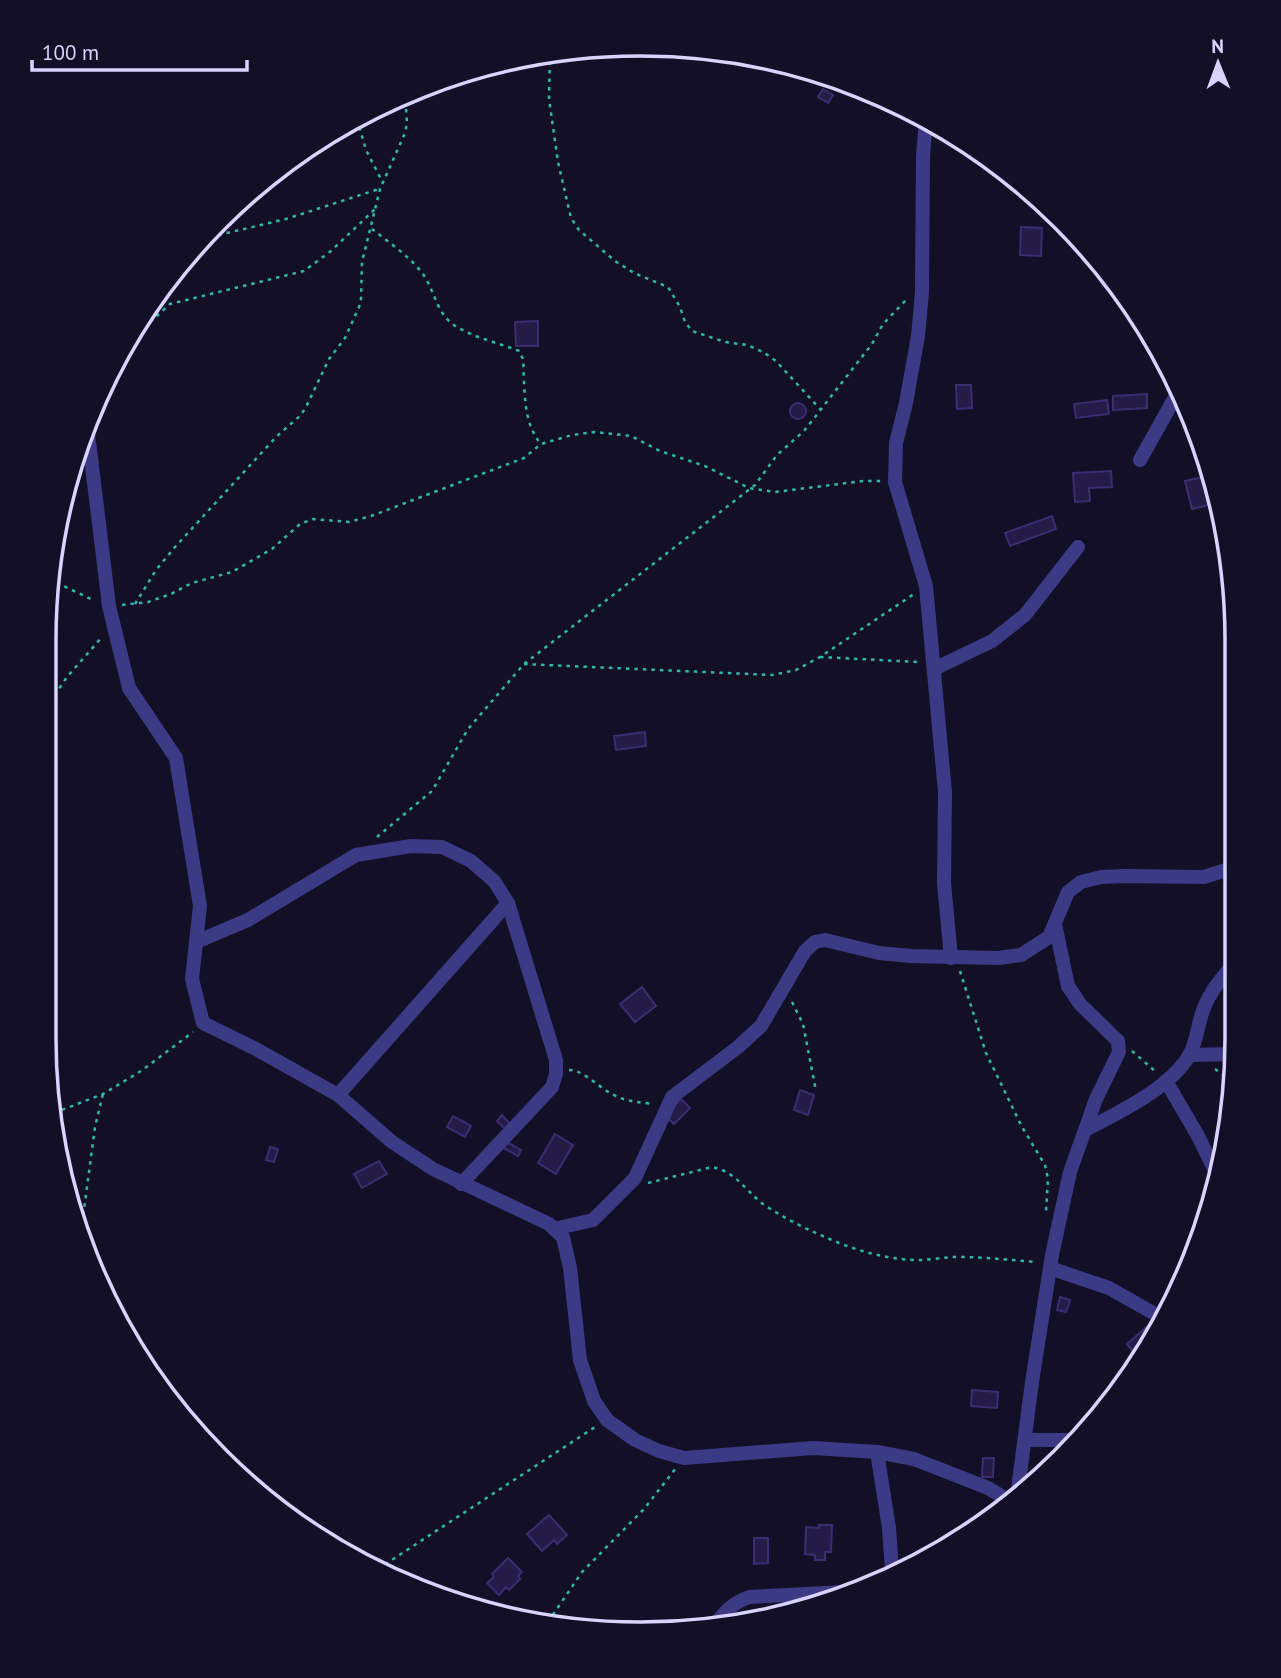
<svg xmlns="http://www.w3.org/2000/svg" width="1281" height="1678" font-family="'PT Sans',sans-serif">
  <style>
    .building { fill: #241b47; stroke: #3b2d73; stroke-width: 2 }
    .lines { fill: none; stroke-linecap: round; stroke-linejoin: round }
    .path { stroke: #2fb8b0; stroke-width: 2.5; stroke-dasharray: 3.5 5; stroke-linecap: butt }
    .street { stroke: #3d3a85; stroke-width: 14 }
    .rim { fill: none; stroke: #d9d4ff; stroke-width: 3.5 }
  </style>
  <rect width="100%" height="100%" fill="#130f26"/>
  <g class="building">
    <polygon points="823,89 833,95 828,103 818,97"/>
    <polygon points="1021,227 1042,228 1041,256 1020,255"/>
    <polygon points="538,321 538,346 516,346 515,322"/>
    <polygon points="956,385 971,385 972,408 957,409"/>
    <polygon points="1147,394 1147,408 1113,410 1113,396"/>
    <polygon points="1107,400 1109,414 1076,418 1074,404"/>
    <circle cx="798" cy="411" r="8"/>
    <polygon points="1111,471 1112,487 1089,488 1090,501 1075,502 1073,473"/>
    <polygon points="1203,477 1209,505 1192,509 1185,481"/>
    <polygon points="1052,516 1056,529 1010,546 1005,533"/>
    <polygon points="645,732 646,746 616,750 614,736"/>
    <polygon points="642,987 656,1006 635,1022 620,1004"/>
    <polygon points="800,1090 814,1095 808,1115 794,1110"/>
    <polygon points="681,1099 690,1108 674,1124 665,1115"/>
    <polygon points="502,1115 510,1124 505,1129 497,1121"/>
    <polygon points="453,1116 471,1126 465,1137 447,1127"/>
    <polygon points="555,1134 573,1145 556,1174 538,1163"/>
    <polygon points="505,1141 521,1150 518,1156 502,1147"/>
    <polygon points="270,1147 278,1149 274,1162 266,1160"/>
    <polygon points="379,1161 387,1174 362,1188 354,1174"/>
    <polygon points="1060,1297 1070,1300 1066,1312 1057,1310"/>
    <polygon points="1151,1323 1156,1329 1148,1346 1137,1356 1127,1344"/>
    <polygon points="972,1390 998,1392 997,1408 971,1406"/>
    <polygon points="983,1458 994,1458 993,1477 982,1477"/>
    <polygon points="549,1515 567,1535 557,1544 554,1540 542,1551 527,1534"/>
    <polygon points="819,1525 832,1525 831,1552 825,1552 825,1560 815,1560 815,1555 805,1554 806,1527 819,1528"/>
    <polygon points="754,1538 768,1538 768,1563 754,1564"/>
    <polygon points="508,1558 522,1572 518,1576 520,1579 509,1590 506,1587 499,1595 487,1583 494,1577 492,1574"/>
  </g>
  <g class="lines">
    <g class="path">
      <polyline points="550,53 549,99 558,162 571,218 579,230 615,261 634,273 668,287 680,307 685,322 692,331 725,342 747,345 763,352 776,361 821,410"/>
      <polyline points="357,119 366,150 383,183"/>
      <path d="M372 229C387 241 405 253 418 268 435 285 434 314 457 327 475 338 499 343 519 351L523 359C525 388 522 422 541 444"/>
      <polyline points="210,237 286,219 379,189"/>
      <polyline points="125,345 170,304 304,271 331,251 375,209"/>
      <polyline points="49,579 95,601"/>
      <polyline points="135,604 156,570 175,547 277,436 301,415 307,405 329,359 345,338 359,307 361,299 362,262 380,189 405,133 407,123 405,93"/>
      <polyline points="122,605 148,602 171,594 192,583 232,572 272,549 300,524 313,519 349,522 371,516 524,458 541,444 572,435 595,432 631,436 660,451 705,466 749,488 775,492 863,481 881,481"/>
      <polyline points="820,657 918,662"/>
      <polyline points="524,664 772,675 796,670 820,657 914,594"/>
      <polyline points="45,727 48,705 67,677 102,637"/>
      <polyline points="377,837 432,791 468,729 524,664 755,485 777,455 804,431 872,344 883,324 907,299"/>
      <polyline points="960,971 986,1053 1022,1127 1045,1165 1048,1179 1046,1211"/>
      <polyline points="792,1002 803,1024 816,1091"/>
      <polyline points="1132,1051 1156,1072"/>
      <polyline points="1215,1069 1232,1081"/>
      <path d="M569 1070C584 1070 598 1087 612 1094 626 1102 639 1102 654 1104"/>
      <polyline points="54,1113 103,1094 141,1071 193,1032"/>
      <path d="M648 1183 712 1167C735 1171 745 1190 763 1204 782 1217 804 1228 825 1237 854 1250 887 1260 919 1260 931 1260 944 1257 956 1257 984 1257 1010 1260 1037 1262"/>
      <polyline points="81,1232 95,1127 103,1094"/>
      <polyline points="378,1569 595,1427"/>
      <polyline points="548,1622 582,1572 644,1509 676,1468"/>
    </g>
    <g class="street">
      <polyline points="926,120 923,156 922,292 918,336 906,403 896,443 895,482 926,586 945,792 944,883 951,958"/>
      <polyline points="87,425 109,606 129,688 176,758 200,906 192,979 203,1023 256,1049 338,1095 392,1142 433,1169 549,1224 563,1237 570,1268 580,1360 594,1401 607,1420 635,1440 659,1451 684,1458 813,1448 877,1452 914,1459 988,1488 1011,1502"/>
      <polyline points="1140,460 1178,392"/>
      <polyline points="934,669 992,641 1025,615 1078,547"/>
      <polyline points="196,942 248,920 356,855 411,846 442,847 471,861 494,881 508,903 556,1060 556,1074 552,1087 461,1184"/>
      <polyline points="1189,1055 1232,1054"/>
      <polyline points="1166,1081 1198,1136 1218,1177"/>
      <polyline points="338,1095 508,903"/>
      <path d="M1085 1130C1118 1113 1171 1088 1190 1054 1196 1042 1197 1030 1201 1017 1206 997 1219 981 1232 966"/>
      <polyline points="554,1229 593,1220 635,1178 672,1097 738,1047 761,1026 805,951 815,942 825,940 879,953 911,956 998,958 1021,955 1049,937 1068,892 1081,882 1101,877 1125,876 1204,877 1232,868"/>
      <polyline points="1050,1268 1109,1288 1162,1318"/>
      <polyline points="1026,1440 1079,1440"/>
      <polyline points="877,1452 889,1528 892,1570"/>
      <polyline points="1017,1497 1032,1382 1052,1255 1070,1172 1096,1099 1119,1052 1118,1041 1080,1004 1068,986 1055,924"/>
      <path d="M716 1624C725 1611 733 1603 749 1597L844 1592"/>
    </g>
  </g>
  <path d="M0 0H1281V1678H0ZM640 56H641A584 584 0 0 1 1225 640V1038A584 584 0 0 1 641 1622H640A584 584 0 0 1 56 1038V640A584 584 0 0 1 640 56Z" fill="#130f26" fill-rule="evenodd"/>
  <path class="rim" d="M640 56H641A584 584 0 0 1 1225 640V1038A584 584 0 0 1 641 1622H640A584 584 0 0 1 56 1038V640A584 584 0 0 1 640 56Z"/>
  <g transform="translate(1218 63) rotate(359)" stroke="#130f26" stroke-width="5" paint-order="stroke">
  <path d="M0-5L12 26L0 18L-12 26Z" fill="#d9d4ff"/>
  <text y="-10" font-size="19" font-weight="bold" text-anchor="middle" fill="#d9d4ff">N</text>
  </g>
  <path d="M32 60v10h215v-10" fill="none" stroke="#d9d4ff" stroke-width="3.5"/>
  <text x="42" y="60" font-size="21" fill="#d9d4ff" stroke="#130f26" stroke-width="5" paint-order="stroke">100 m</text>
</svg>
